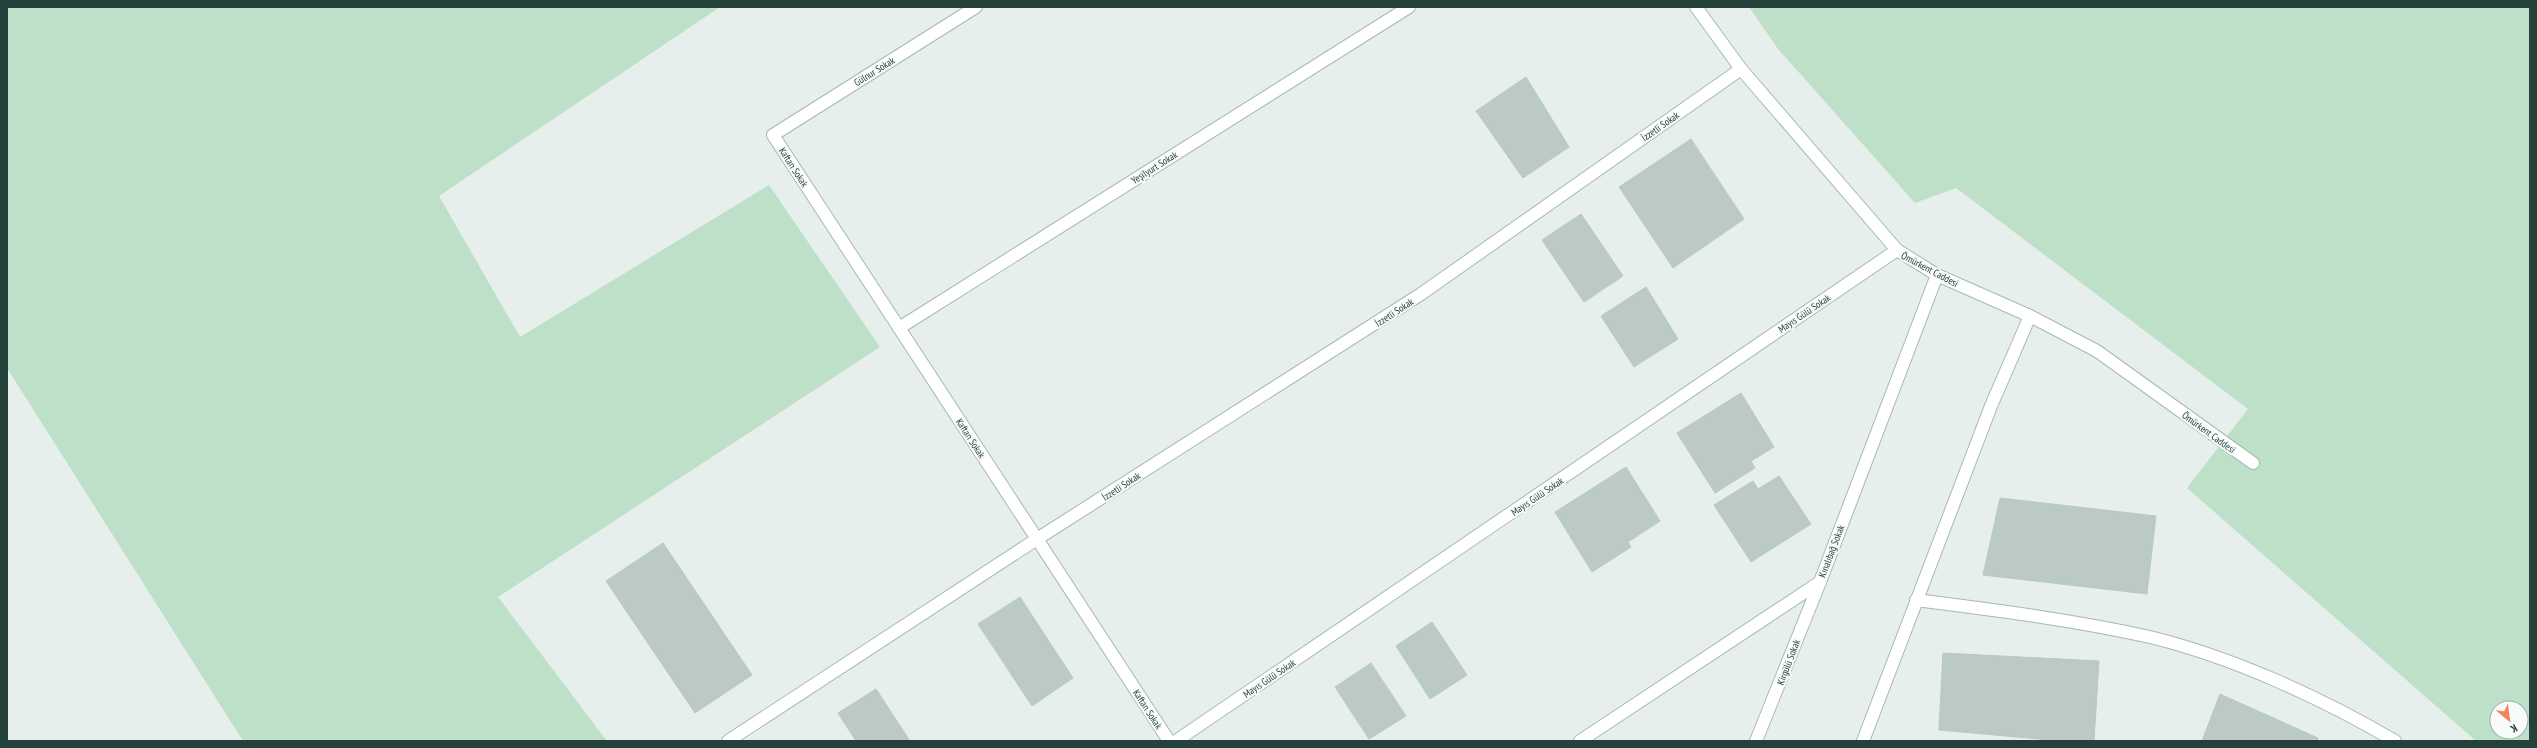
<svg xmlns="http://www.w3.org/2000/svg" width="2537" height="748" font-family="'PT Sans Narrow',sans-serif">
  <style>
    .green { fill: #bfe0c8; fill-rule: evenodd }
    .building { fill: #bbcac4; stroke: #b8c9c2 }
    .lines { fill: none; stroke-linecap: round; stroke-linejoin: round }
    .lane-casing { stroke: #a8b8b2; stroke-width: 14 }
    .street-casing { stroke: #a8b8b2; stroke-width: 14 }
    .secondary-casing { stroke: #a4bbb3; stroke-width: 14 }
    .lane { stroke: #fff; stroke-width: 12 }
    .street { stroke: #fff; stroke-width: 12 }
    .secondary { stroke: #fff; stroke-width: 12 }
    .labels { text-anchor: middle; stroke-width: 4; stroke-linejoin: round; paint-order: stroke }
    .street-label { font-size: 10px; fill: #24423a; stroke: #f7fbf9 }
  </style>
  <rect width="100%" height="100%" fill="#e6efeb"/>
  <g class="green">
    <polygon points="7,7 720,7 439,196 520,337 769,185 880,347 498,597 607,741 243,741 7,368"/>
    <path d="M1749 7H2530V741H2476L2187 488 2248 409 1956 188 1915 203 1778 49ZM2497 708H2521V732H2497Z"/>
  </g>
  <g class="building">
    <polygon points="1526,77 1569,147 1523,178 1476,111"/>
    <polygon points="1691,139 1744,219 1673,268 1619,187"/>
    <polygon points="1581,214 1623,276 1584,302 1542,240"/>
    <polygon points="1646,287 1678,339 1634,367 1601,316"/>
    <polygon points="1741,393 1774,447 1751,461 1755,468 1715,493 1677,433"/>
    <polygon points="1626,467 1660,521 1628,542 1631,547 1592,572 1555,512"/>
    <polygon points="1779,476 1811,524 1751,562 1714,505 1753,481 1758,489"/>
    <polygon points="2000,498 2156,516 2147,594 1983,575"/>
    <polygon points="663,543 752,675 695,713 606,581"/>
    <polygon points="1020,597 1073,678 1032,706 978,624"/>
    <polygon points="1432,622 1467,675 1430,699 1396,646"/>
    <polygon points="1943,653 2099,661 2094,741 2061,741 1939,730"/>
    <polygon points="1371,663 1406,716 1369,739 1335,687"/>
    <polygon points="876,689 910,741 856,741 838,713"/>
    <polygon points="2220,694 2318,738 2317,741 2202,741"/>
  </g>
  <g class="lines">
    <g class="lane-casing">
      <g id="lane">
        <path d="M1916 600C1995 610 2073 620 2150 637 2232 657 2322 698 2395 741"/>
        <polyline points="728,741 1037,539"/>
        <polyline points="1863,741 1991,406 2030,316"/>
      </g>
    </g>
    <g class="street-casing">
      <g id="street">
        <polyline points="976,7 773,135 1169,741"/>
        <polyline points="899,328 1409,7"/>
        <polyline points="1037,539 1421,294 1741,69"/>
        <polyline points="1176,741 1897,250"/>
        <polyline points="1580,741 1820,582 1937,275"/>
        <polyline points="1756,741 1820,582"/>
      </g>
    </g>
    <g class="secondary-casing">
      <polyline id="secondary" points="1696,7 1741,69 1897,250 1937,275 2030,316 2097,351 2253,463"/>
    </g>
    <use href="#lane" class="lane"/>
    <use href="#street" class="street"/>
    <use href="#secondary" class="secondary"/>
  </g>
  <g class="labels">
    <g class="street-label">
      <text transform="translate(874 71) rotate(-32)" y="4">Gülnur Sokak</text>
      <text transform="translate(1660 126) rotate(-35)" y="4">İzzetli Sokak</text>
      <text transform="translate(794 167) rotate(57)" y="4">Kaftan Sokak</text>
      <text transform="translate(1154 167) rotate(-32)" y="4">Yeşilyurt Sokak</text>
      <text transform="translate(1930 269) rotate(28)" y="4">Ömürkent Caddesi</text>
      <text transform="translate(1394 312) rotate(-33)" y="4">İzzetli Sokak</text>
      <text transform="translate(1804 313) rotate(-34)" y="4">Mayıs Gülü Sokak</text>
      <text transform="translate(2209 432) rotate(36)" y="4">Ömürkent Caddesi</text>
      <text transform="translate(971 438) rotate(57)" y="4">Kaftan Sokak</text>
      <text transform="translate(1121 486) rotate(-33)" y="4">İzzetli Sokak</text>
      <text transform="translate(1537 496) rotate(-34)" y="4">Mayıs Gülü Sokak</text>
      <text transform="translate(1831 551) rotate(-69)" y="4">Kınalıbağ Sokak</text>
      <text transform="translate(1788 662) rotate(-69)" y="4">Kirgülü Sokak</text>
      <text transform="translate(1269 678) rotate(-34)" y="4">Mayıs Gülü Sokak</text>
      <text transform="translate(1148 709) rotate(57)" y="4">Kaftan Sokak</text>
    </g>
  </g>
  <rect width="2537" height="748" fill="none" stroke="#24423a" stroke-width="16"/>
  <g transform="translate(2509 720) rotate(151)"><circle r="19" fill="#f7fbf9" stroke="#a3b1ad"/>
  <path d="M0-3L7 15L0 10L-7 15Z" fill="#f4845f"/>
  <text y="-6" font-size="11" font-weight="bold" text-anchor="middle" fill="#24423a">K</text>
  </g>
</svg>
